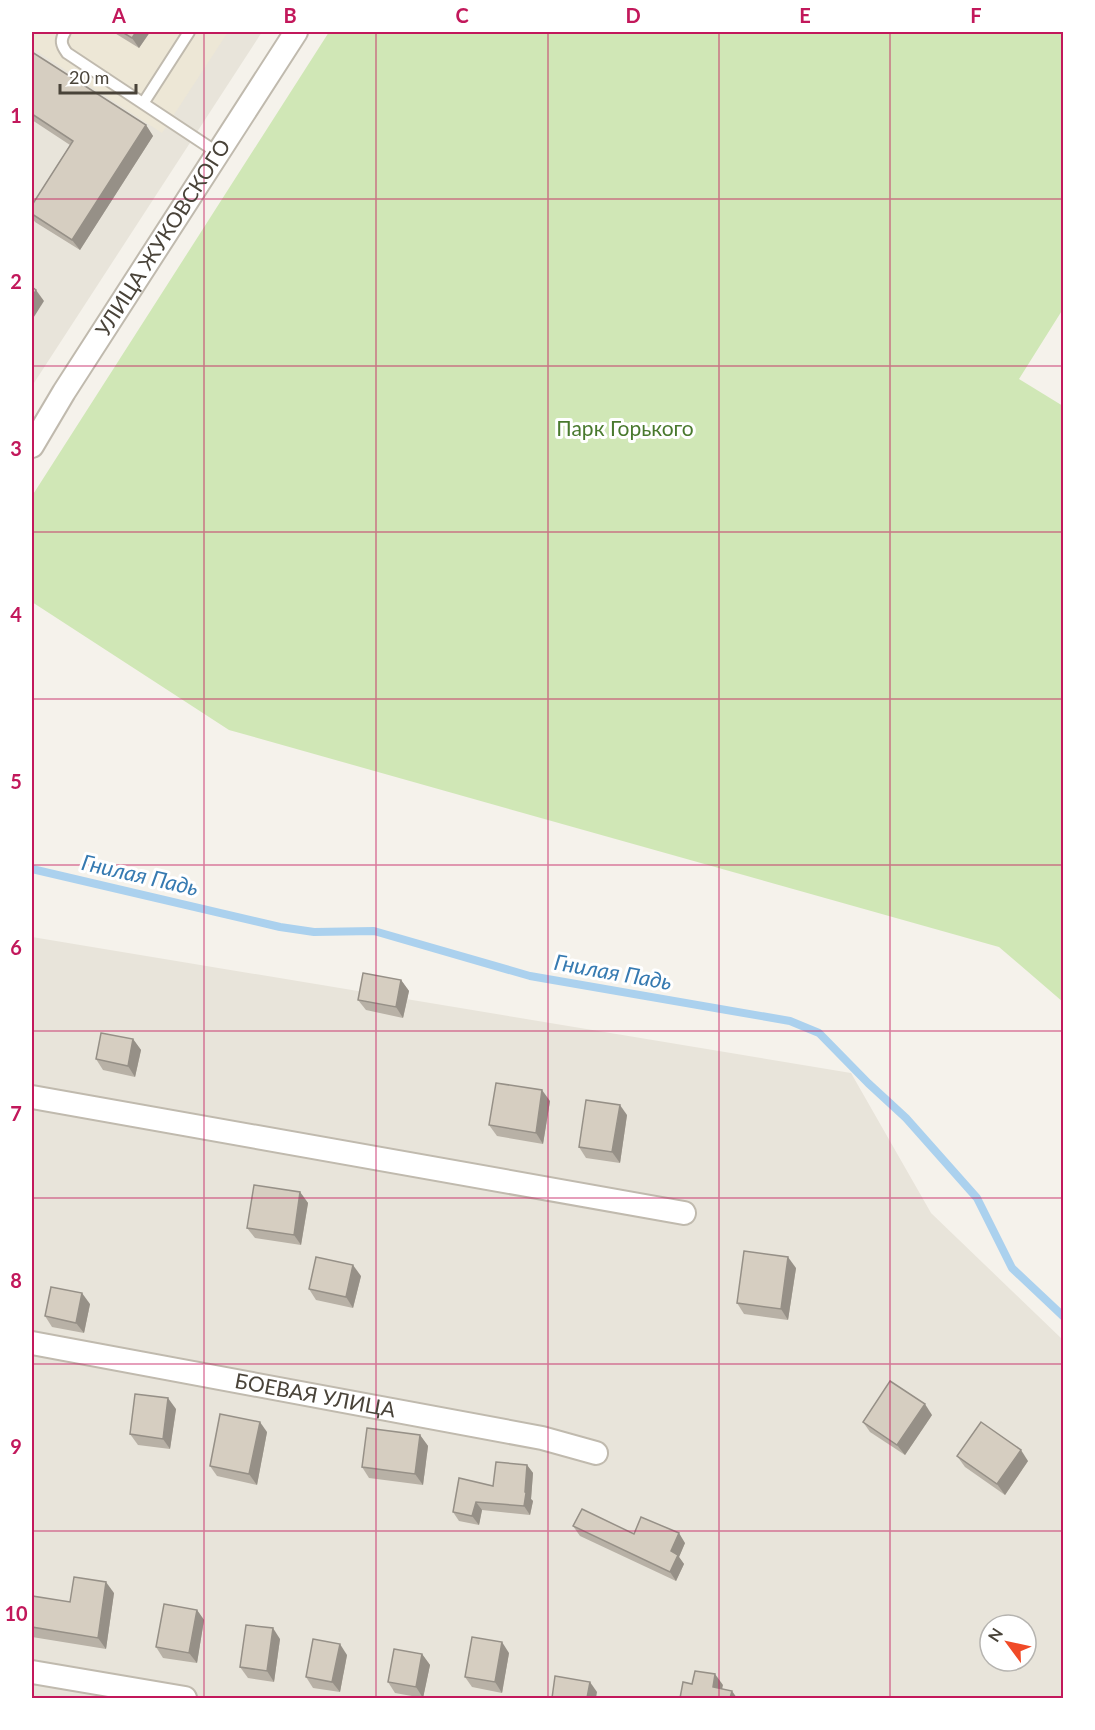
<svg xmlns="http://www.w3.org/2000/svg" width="1095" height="1730" font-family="Lato,sans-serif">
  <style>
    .residential { fill: #e8e4da; fill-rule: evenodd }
    .education { fill: #ede7d6 }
    .green { fill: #d0e7b6 }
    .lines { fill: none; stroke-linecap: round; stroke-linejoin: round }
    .stream { stroke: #abd1ee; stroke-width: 8 }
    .lane-casing { stroke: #c0baae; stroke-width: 14 }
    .street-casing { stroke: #c0baae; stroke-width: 26 }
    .lane { stroke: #fff; stroke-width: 10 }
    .street { stroke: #fff; stroke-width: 22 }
    .wall { fill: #b8b1a6 }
    .shaded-wall { fill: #969087 }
    .building { fill: #d6cec1; stroke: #969087; stroke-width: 1.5 }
    .grid { fill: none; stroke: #c2185b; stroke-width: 1.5; stroke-opacity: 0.55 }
    .labels { text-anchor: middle; stroke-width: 6; stroke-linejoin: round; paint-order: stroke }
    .street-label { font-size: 21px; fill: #494339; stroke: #fff }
    .park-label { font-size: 21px; fill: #49792e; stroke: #fff }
    .water-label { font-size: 22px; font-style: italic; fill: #367ab1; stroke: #fff }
    .neatline { fill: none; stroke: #c2185b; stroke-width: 2 }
    .grid-label { font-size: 20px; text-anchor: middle; font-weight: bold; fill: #c2185b }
  </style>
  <rect width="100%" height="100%" fill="#f5f2eb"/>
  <g class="residential">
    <polygon points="32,32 262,32 32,386"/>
    <path d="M32 937 851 1073 931 1213 1063 1340V1698H32ZM990 1625H1026V1661H990Z"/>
  </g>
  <polygon class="education" points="32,32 228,32 162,133 32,48"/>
  <polygon class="green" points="329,32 1063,32 1063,309 1019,379 1063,406 1063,1002 999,947 229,730 32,602 32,496"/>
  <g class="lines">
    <polyline class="stream" points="32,869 280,927 314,932 374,931 530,976 790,1021 819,1033 868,1083 906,1118 977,1198 1012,1268 1064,1317"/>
    <g class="lane-casing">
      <g id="lane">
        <path d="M65 32C60 40 61 45 67 53L218 153"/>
        <polyline points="144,102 189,32"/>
      </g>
    </g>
    <g class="street-casing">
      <g id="street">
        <path id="s1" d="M32 446 64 392 296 32"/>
        <polyline points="32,1097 684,1213"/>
        <path id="s2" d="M32 1343 542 1438 596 1453"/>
        <polyline points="32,1672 185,1698"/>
      </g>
    </g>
    <use href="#lane" class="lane"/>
    <use href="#street" class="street"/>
  </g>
  <g class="wall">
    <polygon points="113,32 150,32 139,48"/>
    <polygon points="32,52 146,125 153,136 80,250 35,222 32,217 32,205 70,145 32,120"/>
    <polygon points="401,980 409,991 403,1018 366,1010 358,1000"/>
    <polygon points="133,1039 141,1050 135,1077 103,1070 96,1059"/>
    <polygon points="550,1101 543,1144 497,1136 489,1125"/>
    <polygon points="627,1115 620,1163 586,1158 579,1147"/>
    <polygon points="300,1192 308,1203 301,1245 255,1238 247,1228"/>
    <polygon points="796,1268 788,1320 744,1314 737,1303"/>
    <polygon points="361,1276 353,1308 316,1300 309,1289"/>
    <polygon points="90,1304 84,1333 52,1327 45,1316"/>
    <polygon points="176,1409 170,1449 138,1445 130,1434"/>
    <polygon points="932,1415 905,1455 870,1432 863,1422"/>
    <polygon points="267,1432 257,1485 217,1476 210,1466"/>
    <polygon points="420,1435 428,1446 423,1485 369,1478 362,1467"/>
    <polygon points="957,1456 1028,1461 1005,1495 965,1467"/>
    <polygon points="527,1465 533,1473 531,1499 533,1501 530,1515 482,1510 479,1525 459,1521 453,1512"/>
    <polygon points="573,1526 634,1534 685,1543 679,1557 684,1564 676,1581 580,1536"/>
    <polygon points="114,1593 106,1649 32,1637 32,1596 70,1602"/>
    <polygon points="197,1610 204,1620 197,1663 163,1658 156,1647"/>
    <polygon points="280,1639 274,1682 248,1678 240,1667"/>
    <polygon points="509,1653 502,1693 472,1687 465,1677"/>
    <polygon points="422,1654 430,1665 423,1698 395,1693 388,1682"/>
    <polygon points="347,1655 340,1692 313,1688 306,1677"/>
  </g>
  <g class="shaded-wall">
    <polygon points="136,32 150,32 139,48 132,38"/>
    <polygon points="146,125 153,136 80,250 72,240"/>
    <polygon points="36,290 44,301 32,320 32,298"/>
    <polygon points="401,980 409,991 403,1018 396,1007"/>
    <polygon points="133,1039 141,1050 135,1077 128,1066"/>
    <polygon points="542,1090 550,1101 543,1144 536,1133"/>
    <polygon points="620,1105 627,1115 620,1163 612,1152"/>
    <polygon points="300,1192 308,1203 301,1245 294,1235"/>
    <polygon points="788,1257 796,1268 788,1320 781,1309"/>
    <polygon points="353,1265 361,1276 353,1308 346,1297"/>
    <polygon points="82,1293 90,1304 84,1333 76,1323"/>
    <polygon points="168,1398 176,1409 170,1449 163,1439"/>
    <polygon points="925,1404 932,1415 905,1455 897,1445"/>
    <polygon points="260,1422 267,1432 257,1485 249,1474"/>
    <polygon points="420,1435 428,1446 423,1485 415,1474"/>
    <polygon points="1021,1450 1028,1461 1005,1495 997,1484"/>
    <polygon points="527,1465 533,1473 531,1499 533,1501 530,1515 524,1506"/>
    <polygon points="476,1502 482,1510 479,1525 472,1516"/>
    <polygon points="679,1533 685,1543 679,1557 684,1564 676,1581 670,1572 671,1551"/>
    <polygon points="106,1582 114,1593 106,1649 98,1638"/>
    <polygon points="197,1610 204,1620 197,1663 189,1653"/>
    <polygon points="273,1628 280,1639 274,1682 267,1671"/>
    <polygon points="502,1642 509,1653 502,1693 495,1682"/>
    <polygon points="340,1644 347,1655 340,1692 332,1682"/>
    <polygon points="422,1654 430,1665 423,1698 416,1687"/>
    <polygon points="715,1674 723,1685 720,1698 713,1687"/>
    <polygon points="590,1682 597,1692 596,1698 587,1698"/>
    <polygon points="732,1691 737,1698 730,1698"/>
  </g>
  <g class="building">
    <polygon points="122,32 136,32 132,38"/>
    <polygon points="32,52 146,125 72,240 32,214 32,205 73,141 32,114"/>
    <polygon points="32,287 36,290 32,298"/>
    <polygon points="363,973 401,980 396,1007 358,1000"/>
    <polygon points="101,1033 133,1039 128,1066 96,1059"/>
    <polygon points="496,1083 542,1090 536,1133 489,1125"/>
    <polygon points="586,1100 620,1105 612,1152 579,1147"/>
    <polygon points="254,1185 300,1192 294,1235 247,1228"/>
    <polygon points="744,1251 788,1257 781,1309 737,1303"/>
    <polygon points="316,1257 353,1265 346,1297 309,1289"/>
    <polygon points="51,1287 82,1293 76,1323 45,1316"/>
    <polygon points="890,1381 925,1404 897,1445 863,1422"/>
    <polygon points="135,1394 168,1398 163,1439 130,1434"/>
    <polygon points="220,1414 260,1422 249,1474 210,1466"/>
    <polygon points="981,1422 1021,1450 997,1484 957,1456"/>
    <polygon points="367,1428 420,1435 415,1474 362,1467"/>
    <polygon points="496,1462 527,1465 525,1492 526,1493 524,1506 476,1502 472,1516 453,1512 459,1478 493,1486"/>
    <polygon points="582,1509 634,1534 641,1517 679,1533 671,1551 678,1555 670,1572 573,1526"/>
    <polygon points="74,1577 106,1582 98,1638 32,1627 32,1596 70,1602"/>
    <polygon points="164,1604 197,1610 189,1653 156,1647"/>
    <polygon points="246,1625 273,1628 267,1671 240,1667"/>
    <polygon points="472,1637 502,1642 495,1682 465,1677"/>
    <polygon points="313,1639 340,1644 332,1682 306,1677"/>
    <polygon points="394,1649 422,1654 416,1687 388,1682"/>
    <polygon points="695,1671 715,1674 713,1687 732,1691 730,1698 680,1698 683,1682 692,1684"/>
    <polygon points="555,1676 590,1682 587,1698 552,1698"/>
  </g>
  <path class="grid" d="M204 32V1698M376 32V1698M548 32V1698M719 32V1698M890 32V1698M32 199H1064M32 366H1064M32 532H1064M32 699H1064M32 865H1064M32 1031H1064M32 1198H1064M32 1364H1064M32 1531H1064"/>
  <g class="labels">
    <g class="street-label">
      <text dy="7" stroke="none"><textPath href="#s1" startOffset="246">УЛИЦА ЖУКОВСКОГО</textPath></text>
      <text dy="7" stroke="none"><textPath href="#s2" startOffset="288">БОЕВАЯ УЛИЦА</textPath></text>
    </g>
    <g class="park-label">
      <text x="625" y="436">Парк Горького</text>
    </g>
    <g class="water-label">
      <text transform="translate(140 875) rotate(13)" y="8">Гнилая Падь</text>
      <text transform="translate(613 972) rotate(10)" y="8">Гнилая Падь</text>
    </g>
  </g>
  <rect width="1095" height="1730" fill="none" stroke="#ffffff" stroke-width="66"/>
  <g transform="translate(1008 1643) rotate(303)"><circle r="28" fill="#ffffff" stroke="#b6b4b0" stroke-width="1.5"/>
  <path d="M0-4.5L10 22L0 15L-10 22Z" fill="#f04a27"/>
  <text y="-9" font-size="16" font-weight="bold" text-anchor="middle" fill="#494339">N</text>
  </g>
  <path d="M60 84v9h76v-9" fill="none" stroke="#494339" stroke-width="3"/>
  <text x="69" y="84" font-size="18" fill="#494339" stroke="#ffffff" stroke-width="4.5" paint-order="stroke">20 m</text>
  <rect x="33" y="33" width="1029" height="1664" class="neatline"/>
  <g class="grid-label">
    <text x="119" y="23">A</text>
    <text x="290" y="23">B</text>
    <text x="462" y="23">C</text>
    <text x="633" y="23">D</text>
    <text x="805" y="23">E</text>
    <text x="976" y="23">F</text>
    <text x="16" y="123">1</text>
    <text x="16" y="289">2</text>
    <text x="16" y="456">3</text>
    <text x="16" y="622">4</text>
    <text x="16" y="789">5</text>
    <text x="16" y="955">6</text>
    <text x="16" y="1121">7</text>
    <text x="16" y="1288">8</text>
    <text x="16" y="1454">9</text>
    <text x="16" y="1621">10</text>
  </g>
</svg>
